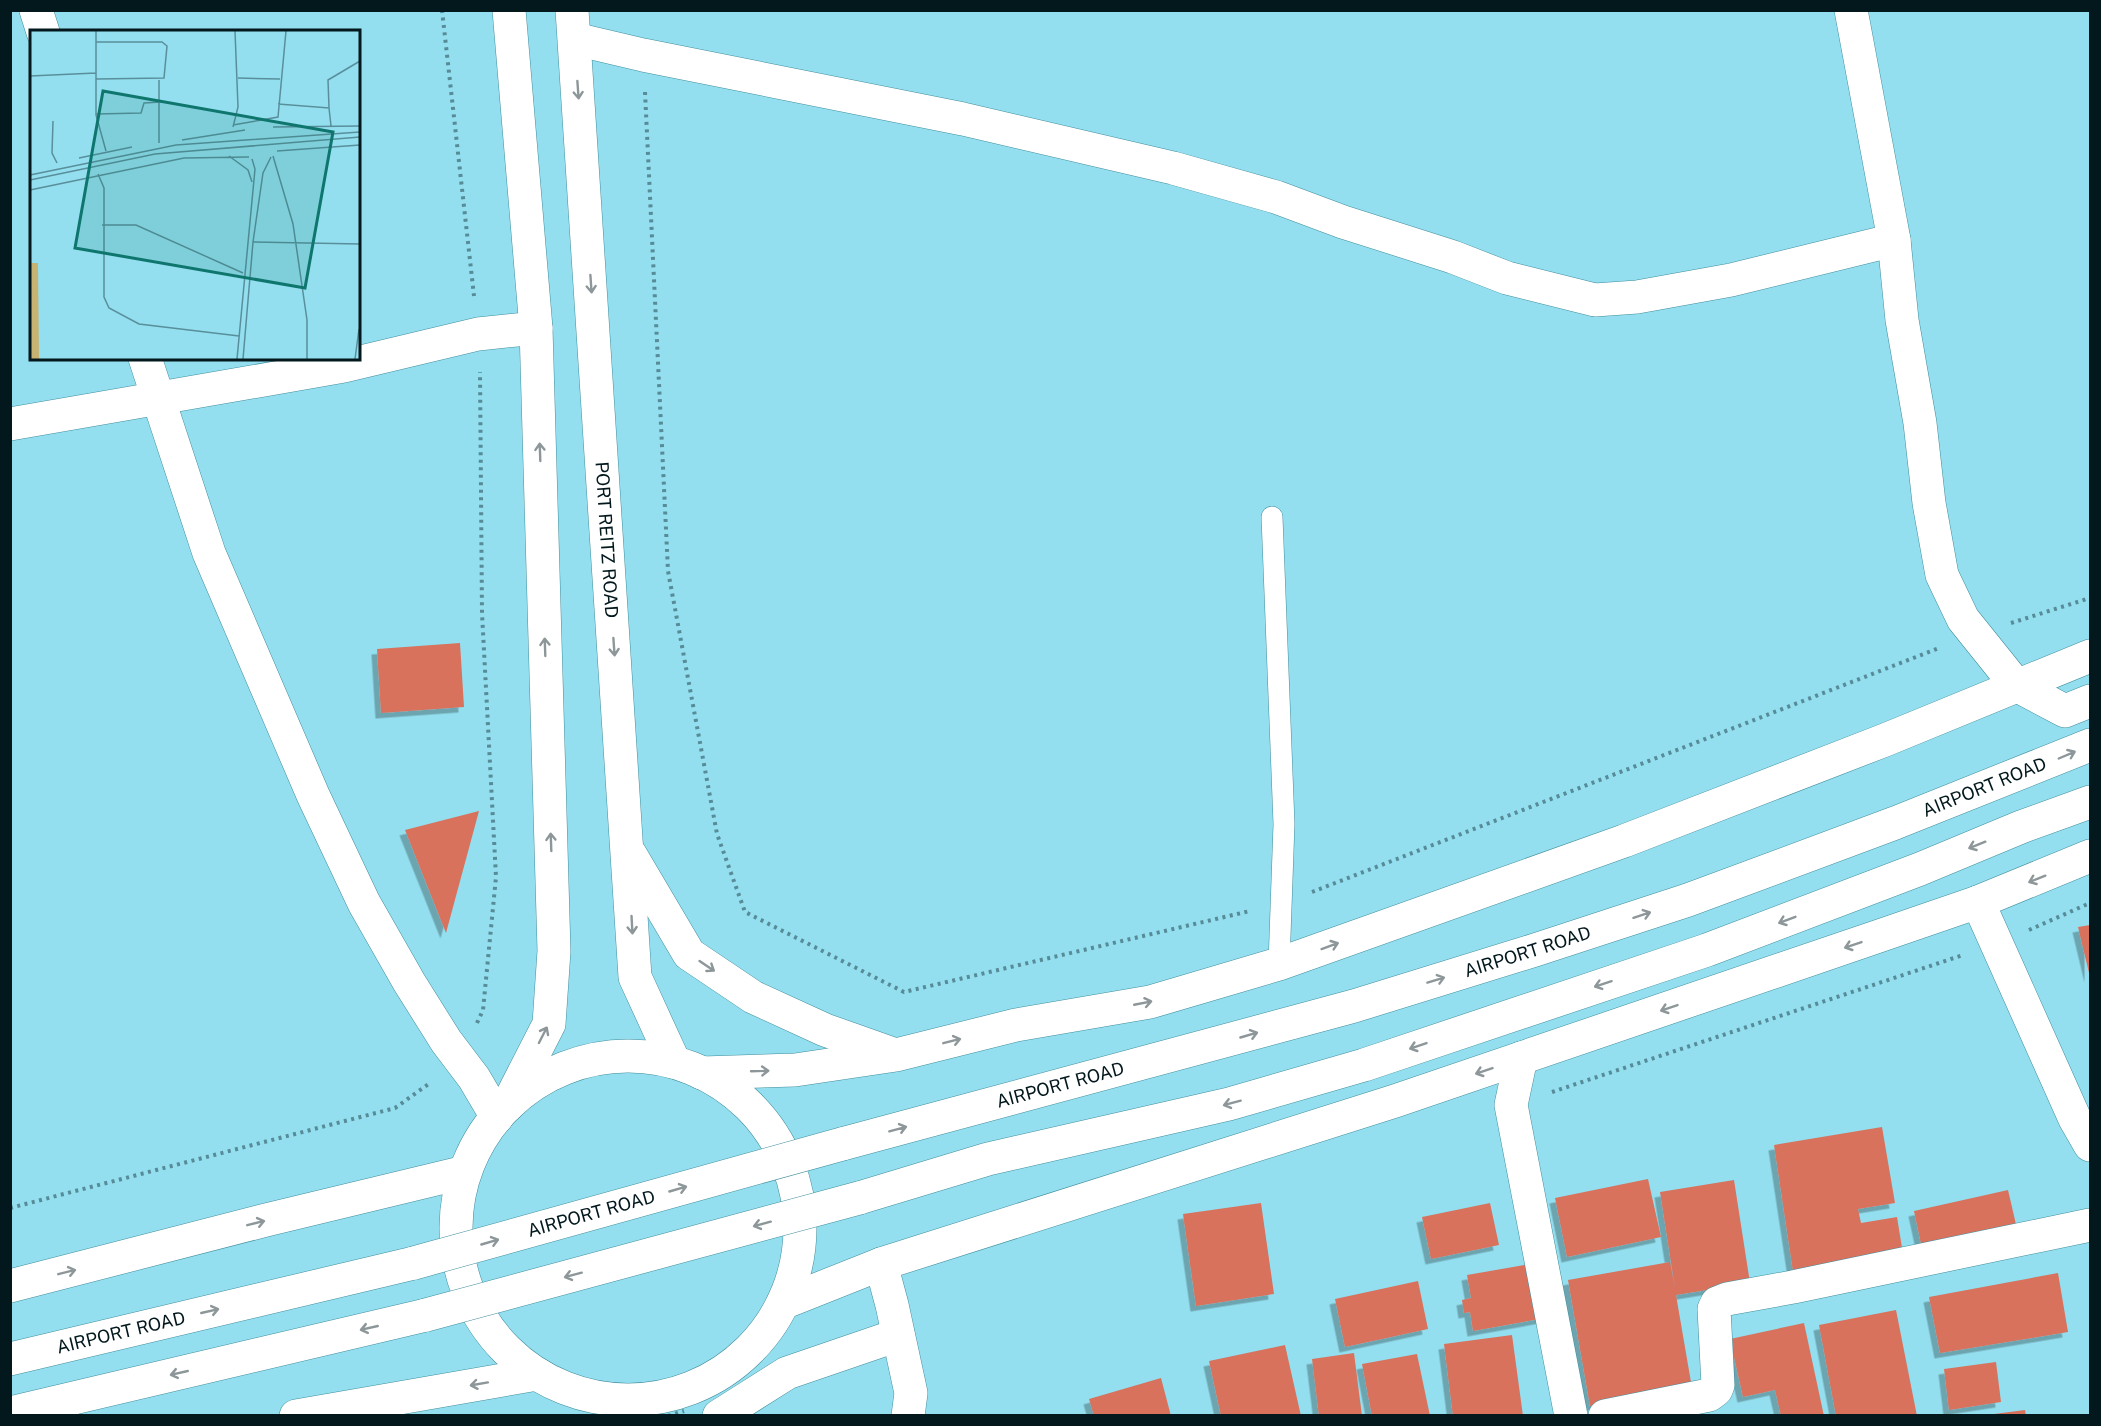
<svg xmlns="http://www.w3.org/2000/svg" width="2101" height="1426" font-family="'Public Sans',sans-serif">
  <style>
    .building { fill: #d8725d; filter: url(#shadow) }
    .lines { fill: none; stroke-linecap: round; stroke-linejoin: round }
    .service-casing { stroke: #418e9d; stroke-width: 22 }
    .minor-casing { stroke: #418e9d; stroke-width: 34 }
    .secondary-casing { stroke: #418e9d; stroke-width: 34 }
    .path { stroke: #568b97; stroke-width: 4; stroke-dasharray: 3 4.5; stroke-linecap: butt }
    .service { stroke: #fff; stroke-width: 21 }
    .minor { stroke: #fff; stroke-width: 33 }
    .secondary { stroke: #fff; stroke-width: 33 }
    .secondary-bridge-casing { stroke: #418e9d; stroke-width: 34; stroke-linecap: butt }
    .secondary-bridge { stroke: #fff; stroke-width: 33 }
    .oneway { stroke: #8d9799 }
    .labels { text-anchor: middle; stroke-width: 4.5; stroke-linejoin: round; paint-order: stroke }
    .street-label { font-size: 18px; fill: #02181d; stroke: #93dfef }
    .inset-road { fill: none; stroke: #598f9b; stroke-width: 1.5 }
    .view { fill: #0f766e; fill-opacity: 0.15; stroke: #0f766e; stroke-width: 3 }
    .inset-edge { fill: none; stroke: #02181d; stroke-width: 3 }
  </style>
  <defs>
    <filter id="shadow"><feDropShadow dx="-5.5" dy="5.5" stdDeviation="0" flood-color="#0004"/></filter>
  </defs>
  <rect width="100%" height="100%" fill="#93dfef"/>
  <g class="building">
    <polygon points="460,643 464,707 381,713 377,649"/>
    <polygon points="479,811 446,933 405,830"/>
    <polygon points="2090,925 2090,977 2078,927"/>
    <polygon points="1882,1127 1895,1203 1858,1209 1861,1223 1897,1217 1904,1260 1794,1278 1774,1145"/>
    <polygon points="1648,1179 1661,1237 1567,1257 1555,1198"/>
    <polygon points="1734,1180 1750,1283 1676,1295 1692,1388 1590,1406 1568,1280 1670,1262 1675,1288 1660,1192"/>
    <polygon points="2008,1190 2018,1233 1923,1253 1914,1211"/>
    <polygon points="1261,1203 1274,1294 1196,1306 1183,1214"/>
    <polygon points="1490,1203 1499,1245 1431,1259 1422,1217"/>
    <polygon points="1536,1263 1545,1318 1473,1331 1470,1312 1464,1313 1462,1300 1471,1298 1467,1275"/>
    <polygon points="2058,1273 2068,1332 1940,1353 1929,1297"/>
    <polygon points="1418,1281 1428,1329 1345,1347 1335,1299"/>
    <polygon points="1896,1310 1917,1416 1836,1416 1819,1325"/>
    <polygon points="1804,1323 1824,1416 1781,1416 1775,1390 1743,1397 1730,1339"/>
    <polygon points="1512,1335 1523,1416 1453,1416 1444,1344"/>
    <polygon points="1285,1345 1301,1416 1230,1416 1230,1414 1221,1416 1209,1361"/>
    <polygon points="1354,1353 1362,1416 1319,1416 1312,1359"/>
    <polygon points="1417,1354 1430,1416 1372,1416 1362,1364"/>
    <polygon points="1996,1362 2001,1402 1949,1410 1944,1369"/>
    <polygon points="1161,1378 1171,1416 1094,1416 1089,1399"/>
    <polygon points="2025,1410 2026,1416 1994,1416 1994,1414"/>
  </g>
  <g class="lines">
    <g class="service-casing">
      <polyline id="service" points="1272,517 1284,824 1279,964"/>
    </g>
    <g class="minor-casing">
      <g id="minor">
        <polyline points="36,10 43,32"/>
        <polyline points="1851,10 1894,240 1902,320 1920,423 1929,503 1942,575 1963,619 2016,685"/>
        <polyline points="575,39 643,55 963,119 1173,168 1276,197 1343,222 1453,257 1507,278 1595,300 1637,297 1731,280 1894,240"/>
        <polyline points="145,358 209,553 313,795 364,903 409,982 446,1041 474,1078 497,1117"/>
        <polyline points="10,424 344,366 478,334 536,328"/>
        <polyline points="1521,1058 1511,1105 1571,1416"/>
        <polyline points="881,1264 892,1305 911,1393 908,1416"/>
        <polyline points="719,1416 787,1373 898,1335"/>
        <polyline points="1605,1416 1709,1395 1716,1390 1718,1385 1714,1309 1717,1303 1727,1299 1793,1287 2090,1225"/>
      </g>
    </g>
    <g class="secondary-casing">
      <g id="secondary">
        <path id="s1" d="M572 10 635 977 674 1062"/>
        <polyline points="2016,685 2065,711 2090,701"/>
        <polyline points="630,854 689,954 753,997 825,1030 893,1054"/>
        <polyline points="1978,902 2075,1119 2090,1145"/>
        <circle cx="628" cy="1228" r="172"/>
        <polyline points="702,1073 795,1070 896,1055 1016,1025 1150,1002 1279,964 1624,841 1885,740 2090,656"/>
        <polyline points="507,1106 549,1024 554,951 536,328 509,10"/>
        <path id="s2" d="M842 1144 1354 1006 1535 950 1688 900 1895 823 2090 745"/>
        <polyline points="859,1198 988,1159 1229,1104 1364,1065 1707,950 1920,869 2021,827 2090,802"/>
        <polyline points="10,1286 266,1220 465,1172"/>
        <polyline points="783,1303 881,1264 1395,1101 1882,935 1978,902 2090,856"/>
        <path id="s3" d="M10 1359 414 1263"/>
        <polyline points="10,1413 426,1315"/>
        <polyline points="296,1416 537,1374"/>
      </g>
    </g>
    <g class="path">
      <polyline points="442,10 474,296"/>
      <polyline points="645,92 668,571 717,834 745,912 904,992 1250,911"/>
      <polyline points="2011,623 2090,598"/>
      <polyline points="1312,892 1939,648"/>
      <polyline points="2029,930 2090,903"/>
      <polyline points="477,1023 483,1010 496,877 482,613 480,372"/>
      <polyline points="1552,1092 1963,955"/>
      <polyline points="10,1208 395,1108 430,1083"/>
      <polyline points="668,1416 684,1411"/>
    </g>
    <use href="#service" class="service"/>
    <use href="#minor" class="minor"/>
    <use href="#secondary" class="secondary"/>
    <g class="secondary-bridge-casing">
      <g id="secondary-bridge">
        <path id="s4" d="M414 1263 842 1144"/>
        <polyline points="426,1315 859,1198"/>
      </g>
    </g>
    <use href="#secondary-bridge" class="secondary-bridge"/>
  </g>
  <defs><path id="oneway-shaft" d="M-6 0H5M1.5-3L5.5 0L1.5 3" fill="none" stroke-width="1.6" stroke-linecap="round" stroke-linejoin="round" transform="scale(1.5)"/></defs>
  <g class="oneway">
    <use href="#oneway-shaft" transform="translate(578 90) rotate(86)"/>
    <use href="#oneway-shaft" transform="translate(591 284) rotate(86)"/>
    <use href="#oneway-shaft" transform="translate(540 452) rotate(-92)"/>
    <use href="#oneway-shaft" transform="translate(545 647) rotate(-92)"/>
    <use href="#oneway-shaft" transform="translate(614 647) rotate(86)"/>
    <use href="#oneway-shaft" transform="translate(2067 755) rotate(-23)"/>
    <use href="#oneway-shaft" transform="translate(551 842) rotate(-92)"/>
    <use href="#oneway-shaft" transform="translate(1977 845) rotate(158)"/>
    <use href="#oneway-shaft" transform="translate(2037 879) rotate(158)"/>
    <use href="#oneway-shaft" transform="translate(1642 915) rotate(-18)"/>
    <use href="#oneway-shaft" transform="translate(1787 920) rotate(159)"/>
    <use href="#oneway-shaft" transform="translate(632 925) rotate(87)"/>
    <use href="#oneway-shaft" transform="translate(1853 945) rotate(161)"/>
    <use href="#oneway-shaft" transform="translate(1330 946) rotate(-20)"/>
    <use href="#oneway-shaft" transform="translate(707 966) rotate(34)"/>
    <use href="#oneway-shaft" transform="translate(1436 980) rotate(-17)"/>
    <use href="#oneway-shaft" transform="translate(1603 984) rotate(162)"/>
    <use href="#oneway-shaft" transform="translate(1143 1003) rotate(-11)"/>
    <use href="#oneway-shaft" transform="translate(1669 1008) rotate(161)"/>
    <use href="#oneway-shaft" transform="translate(543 1035) rotate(-63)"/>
    <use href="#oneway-shaft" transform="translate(1249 1035) rotate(-16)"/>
    <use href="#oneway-shaft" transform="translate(952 1041) rotate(-14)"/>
    <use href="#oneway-shaft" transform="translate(1418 1046) rotate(161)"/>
    <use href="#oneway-shaft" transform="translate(760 1071) rotate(-2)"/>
    <use href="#oneway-shaft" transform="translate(1484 1071) rotate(161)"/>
    <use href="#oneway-shaft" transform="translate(1232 1103) rotate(165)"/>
    <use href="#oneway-shaft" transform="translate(898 1129) rotate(-15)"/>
    <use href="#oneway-shaft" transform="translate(678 1189) rotate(-16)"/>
    <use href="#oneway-shaft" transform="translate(256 1223) rotate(-14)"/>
    <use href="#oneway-shaft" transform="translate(762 1224) rotate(165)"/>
    <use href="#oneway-shaft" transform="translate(490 1242) rotate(-16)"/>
    <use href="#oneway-shaft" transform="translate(67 1272) rotate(-14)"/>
    <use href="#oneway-shaft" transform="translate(573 1275) rotate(165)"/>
    <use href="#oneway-shaft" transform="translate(210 1311) rotate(-13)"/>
    <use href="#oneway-shaft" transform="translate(369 1328) rotate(167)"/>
    <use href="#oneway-shaft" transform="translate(179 1373) rotate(167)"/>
    <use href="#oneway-shaft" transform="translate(479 1384) rotate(170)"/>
  </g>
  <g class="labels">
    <g class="street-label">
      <text dy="6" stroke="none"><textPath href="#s1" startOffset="531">PORT REITZ ROAD</textPath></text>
      <text dy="6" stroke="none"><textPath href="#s2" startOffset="1198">AIRPORT ROAD</textPath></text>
      <text dy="6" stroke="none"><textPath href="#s2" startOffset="712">AIRPORT ROAD</textPath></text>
      <text dy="6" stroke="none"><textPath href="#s2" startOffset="226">AIRPORT ROAD</textPath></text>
      <text dy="6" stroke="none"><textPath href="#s4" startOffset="184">AIRPORT ROAD</textPath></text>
      <text dy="6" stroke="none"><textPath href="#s3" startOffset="114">AIRPORT ROAD</textPath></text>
    </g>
  </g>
  <g transform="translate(30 30)">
    <rect width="330" height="330" fill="#93dfef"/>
    <path d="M0 233H8L9 329H0Z" fill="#c8b472"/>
    <path class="inset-road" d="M66 1V85L76 121M66 12H132L137 16 134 48 66 49M0 46 66 43M208 48 250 49M129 50V113M248 74 299 78 298 50 330 31M299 78 301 96M66 84 111 83 114 73 131 72M23 91 22 123 27 133M203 95 248 87 256 1M203 97 208 77 205 1M243 97 330 96M152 110 215 100M247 121 330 115M199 126 218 140 222 152M243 126 263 194 277 290V329M49 128 102 117M68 144 74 158V267L79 278 109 294 209 306M0 145 146 115 330 102M0 150 125 124 330 107M0 160 154 128 219 127M72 195H106L213 243M223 212 330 214M207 329 225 139 222 129M213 329 223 212 233 143 241 127M325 329 329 299"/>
    <path class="view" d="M73 61 303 102 275 258 45 218Z"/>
    <rect width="330" height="330" class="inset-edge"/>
  </g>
  <rect width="2101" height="1426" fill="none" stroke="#02181d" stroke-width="24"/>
</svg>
